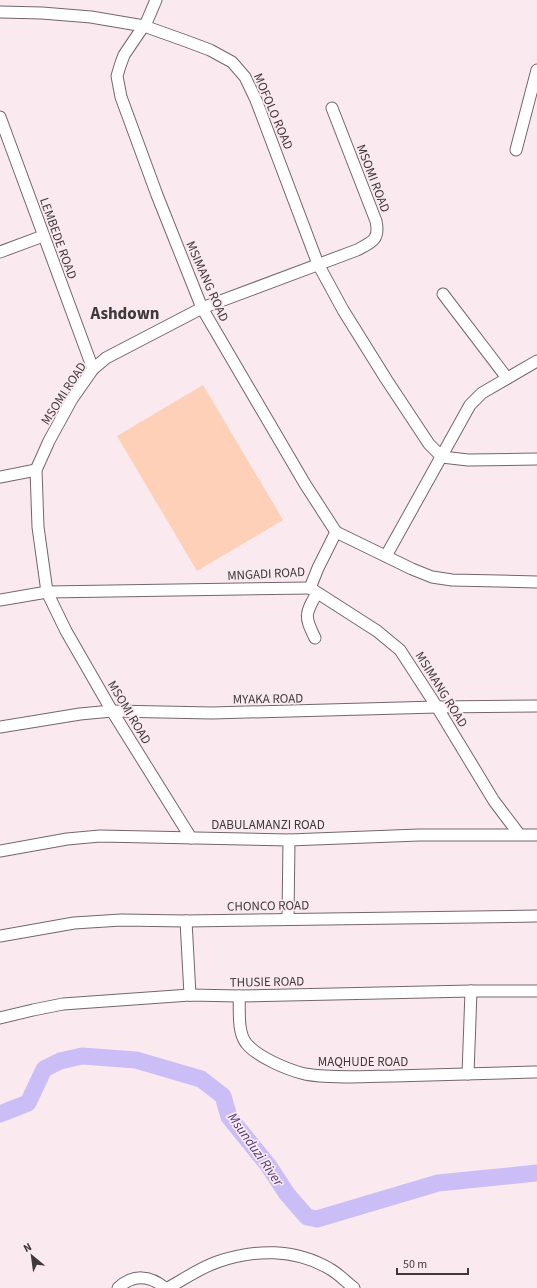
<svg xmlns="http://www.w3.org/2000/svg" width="537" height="1288" font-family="'Source Sans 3',sans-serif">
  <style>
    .green { fill: #fdd0b7 }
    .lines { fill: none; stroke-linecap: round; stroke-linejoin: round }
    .river { stroke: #cbbef6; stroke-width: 17 }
    .minor-casing { stroke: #74666b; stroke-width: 13 }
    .minor { stroke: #fff; stroke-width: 11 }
    .labels { text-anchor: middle; stroke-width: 3.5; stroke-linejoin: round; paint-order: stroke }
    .street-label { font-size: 13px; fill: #3f393b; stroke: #faeaf0 }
    .water-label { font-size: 14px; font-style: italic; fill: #4e3a7c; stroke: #faeaf0 }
    .district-label { font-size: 17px; font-weight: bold; fill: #3f393b; stroke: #faeaf0 }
  </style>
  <rect width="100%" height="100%" fill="#faeaf0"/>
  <polygon class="green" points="203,385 283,520 197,571 117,436"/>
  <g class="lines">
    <polyline class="river" points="0,1114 28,1103 44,1069 60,1061 82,1056 136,1060 201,1079 223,1096 229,1117 268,1165 287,1194 307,1217 317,1219 438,1183 537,1173"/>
    <g class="minor-casing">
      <g id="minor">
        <polyline points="156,0 147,21 124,55 120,66 117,76 121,97 157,195 202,308 305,484 336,532 412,569 432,577 452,580 537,582"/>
        <polyline points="0,12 42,13 91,17 144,26 186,41 210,50 232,62 245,77 256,100 318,264 343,310 386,379 429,444 442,457"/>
        <polyline points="0,117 93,369"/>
        <polyline points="516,150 537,70"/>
        <polyline points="0,252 43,236"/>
        <polyline points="443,294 507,378"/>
        <polyline points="442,457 468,460 537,459"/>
        <polyline points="0,477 36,470"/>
        <polyline points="386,556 470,405 482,393 537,361"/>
        <polyline points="310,588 377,631 400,650 437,707 494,801 519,834"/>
        <polyline points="310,588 318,568 336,532"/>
        <polyline points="0,600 47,592 310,588"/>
        <path d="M315 638C304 616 305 614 317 593"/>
        <polyline points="0,727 80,714 112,711 212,713 437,707 537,706"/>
        <path d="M191 838 112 711 66 631 47 592 38 527 36 470 49 441 72 399 93 369 106 358 202 308 357 250C372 242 380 240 376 221L332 108"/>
        <polyline points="0,851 67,839 100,836 289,840 419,835 537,835"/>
        <polyline points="288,918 289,840"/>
        <polyline points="186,921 190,995"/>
        <polyline points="0,936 74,923 121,920 186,921 537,916"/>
        <path d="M239 996C240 1010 237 1031 246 1043 257 1057 288 1070 305 1074 334 1079 365 1076 394 1076 441 1075 489 1073 537 1072"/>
        <polyline points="0,1018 33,1010 63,1004 190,995 239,996 471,991 537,991"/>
        <polyline points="468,1074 471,991"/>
        <path d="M118 1288C133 1274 150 1275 165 1288"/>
        <path d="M168 1288C184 1279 200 1268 217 1262 254 1249 295 1248 330 1269 339 1274 346 1282 354 1288"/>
      </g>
    </g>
    <use href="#minor" class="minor"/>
  </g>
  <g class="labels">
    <g class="street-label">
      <text transform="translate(274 111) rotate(67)" y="5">MOFOLO ROAD</text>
      <text transform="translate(374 178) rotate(69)" y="5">MSOMI ROAD</text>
      <text transform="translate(59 238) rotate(70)" y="5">LEMBEDE ROAD</text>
      <text transform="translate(208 281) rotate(66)" y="5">MSIMANG ROAD</text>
      <text transform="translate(63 393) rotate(-57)" y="5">MSOMI ROAD</text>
      <text transform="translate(266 573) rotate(-3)" y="5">MNGADI ROAD</text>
      <text transform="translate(442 689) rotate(58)" y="5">MSIMANG ROAD</text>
      <text transform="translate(268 698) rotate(-1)" y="5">MYAKA ROAD</text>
      <text transform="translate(130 712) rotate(59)" y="5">MSOMI ROAD</text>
      <text x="268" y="829">DABULAMANZI ROAD</text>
      <text transform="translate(268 905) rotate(-1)" y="5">CHONCO ROAD</text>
      <text transform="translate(267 981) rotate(-1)" y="5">THUSIE ROAD</text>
      <text x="363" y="1066">MAQHUDE ROAD</text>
    </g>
    <g class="water-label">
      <text transform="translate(256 1149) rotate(55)" y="5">Msunduzi River</text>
    </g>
    <g class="district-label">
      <text x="125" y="319">Ashdown</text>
    </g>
  </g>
  <g transform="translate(32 1256) rotate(331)" stroke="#faeaf0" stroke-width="3" paint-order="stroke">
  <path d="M0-3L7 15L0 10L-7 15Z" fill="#3f393b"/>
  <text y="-6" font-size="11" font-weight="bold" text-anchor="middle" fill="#3f393b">N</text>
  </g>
  <path d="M397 1268v6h71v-6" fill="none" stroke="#3f393b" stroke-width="2"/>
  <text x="403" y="1268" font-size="12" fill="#3f393b" stroke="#faeaf0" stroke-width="3" paint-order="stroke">50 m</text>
</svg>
